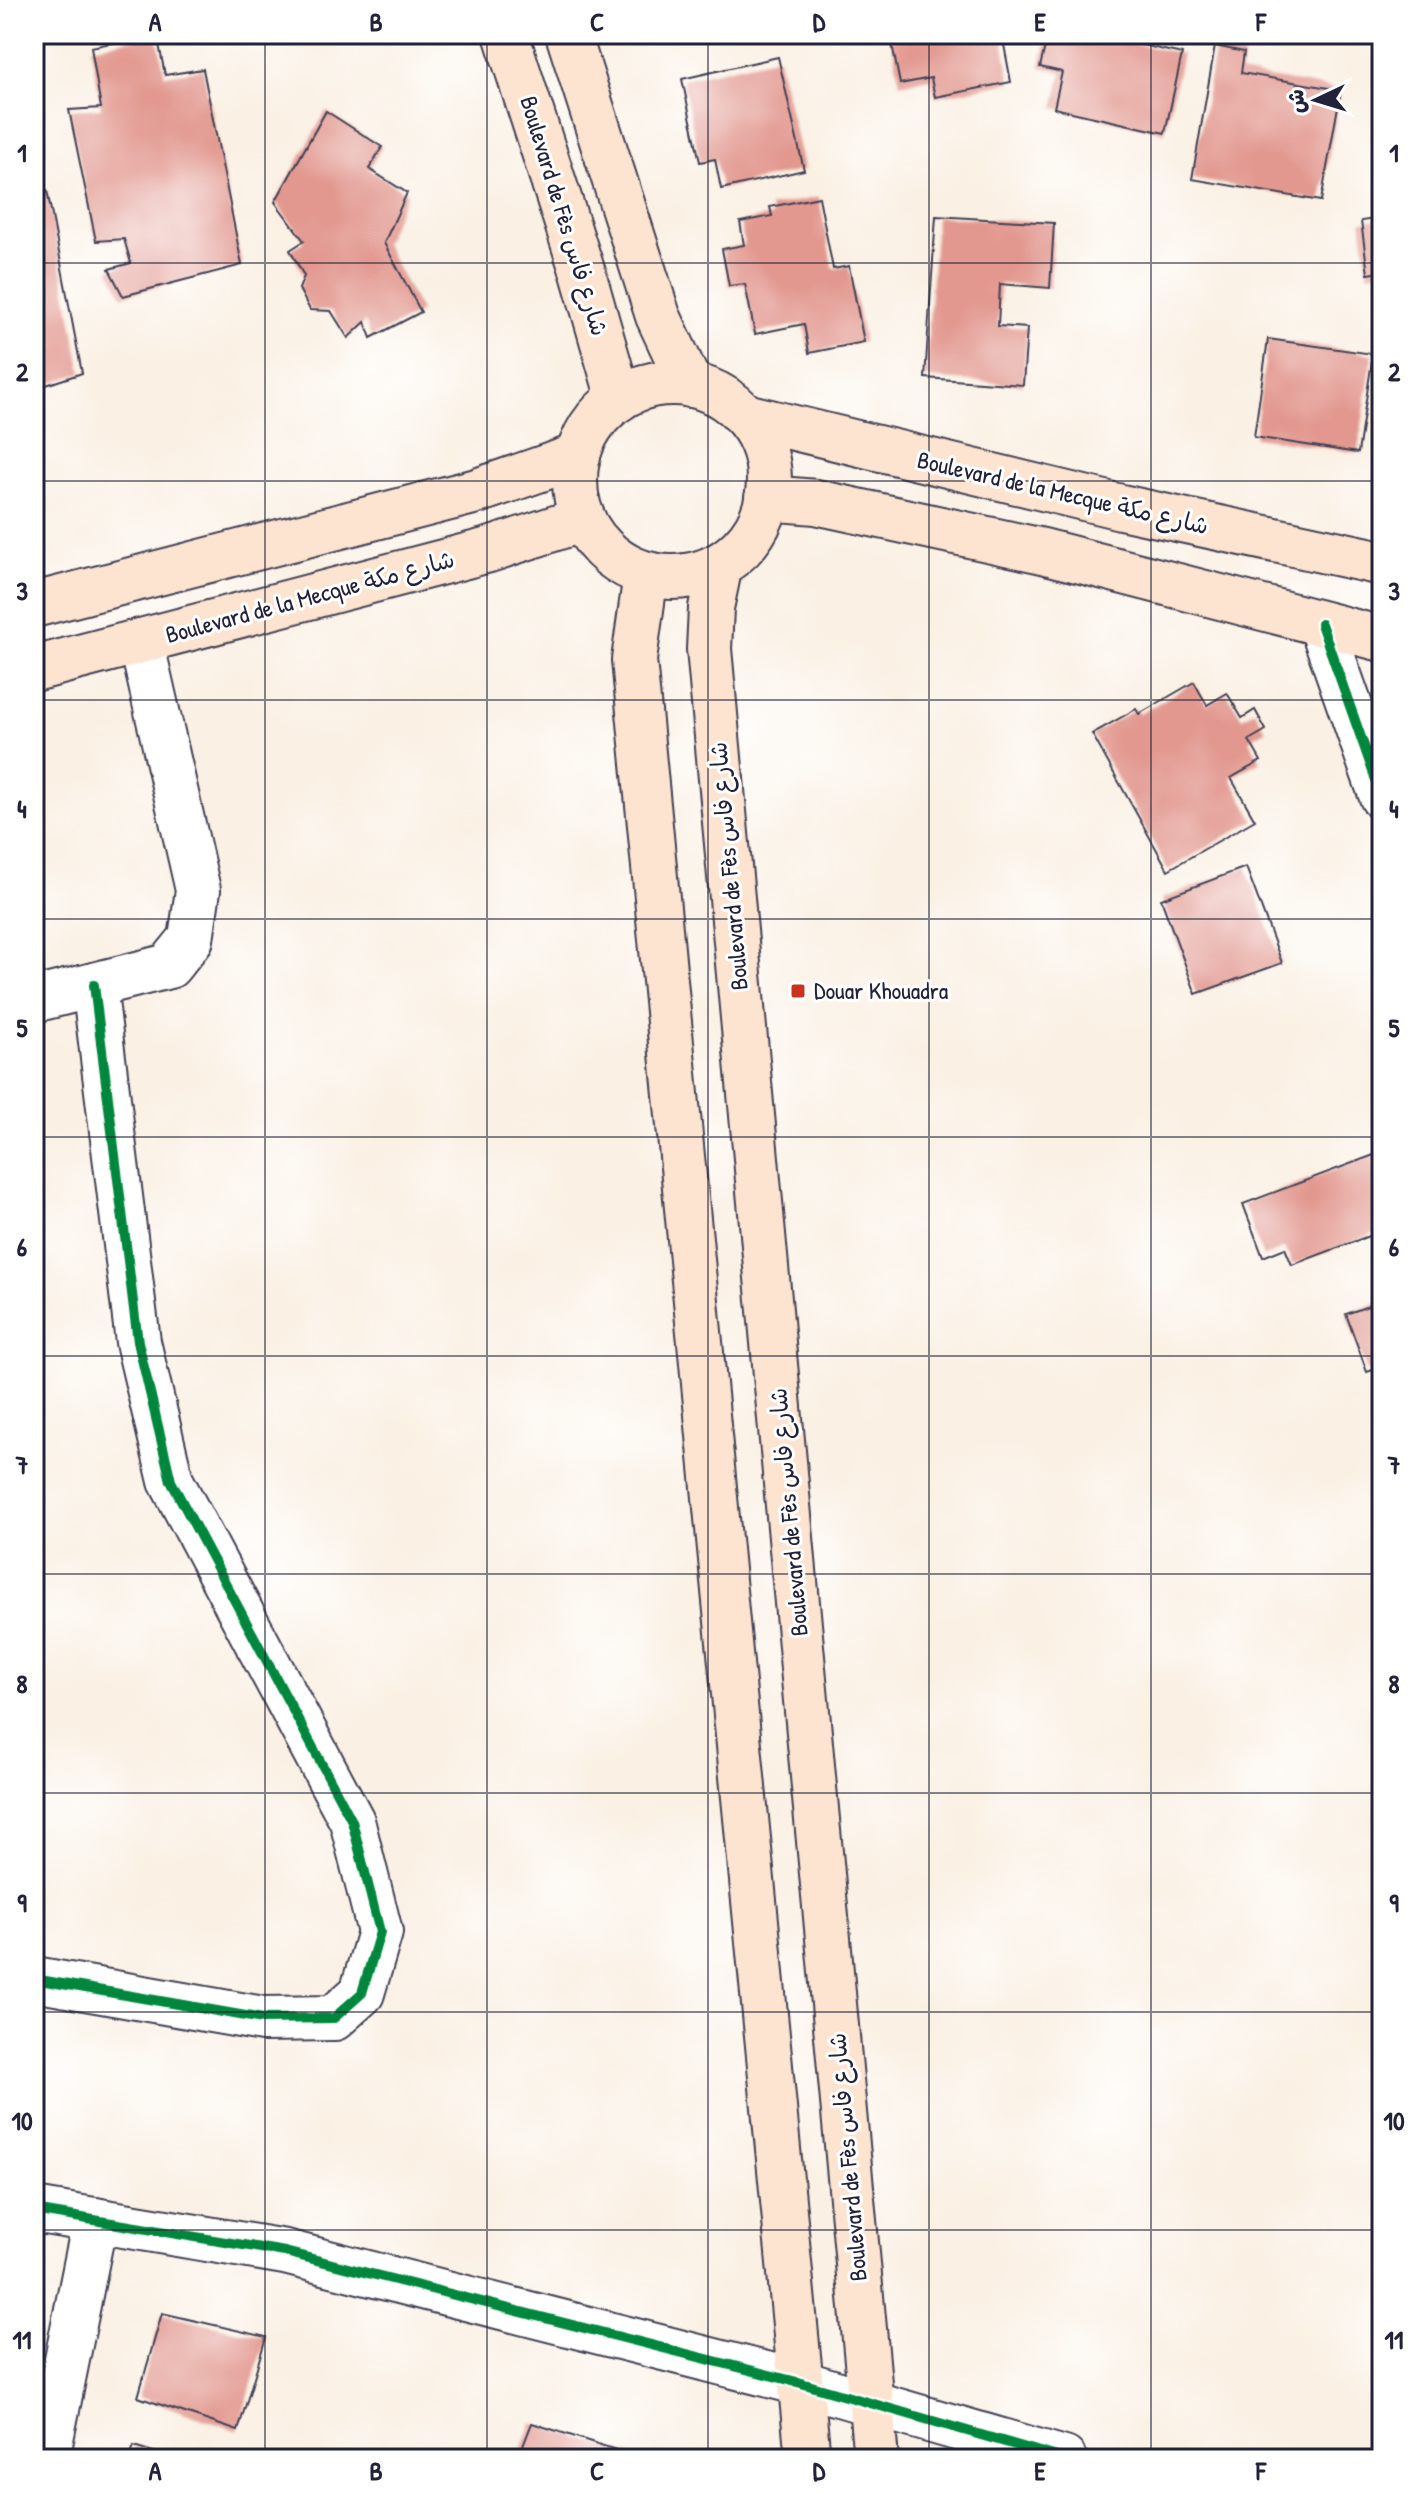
<svg xmlns="http://www.w3.org/2000/svg" width="1416" height="2493" font-family="'Patrick Hand','Playpen Sans Arabic',sans-serif">
  <style>
    .building { fill: #e2988f }
    .lines { fill: none; stroke-linecap: round; stroke-linejoin: round }
    .street-casing { stroke: #424154; stroke-width: 48 }
    .secondary-casing { stroke: #424154; stroke-width: 48 }
    .street { stroke: #fff; stroke-width: 44 }
    .secondary { stroke: #fde4d0; stroke-width: 44 }
    .cycleway-casing { stroke: #fff; stroke-width: 15 }
    .cycleway { stroke: #00873e; stroke-width: 10 }
    .grid { fill: none; stroke: #22223b; stroke-width: 2; stroke-opacity: 0.55 }
    .poi-dot { fill: #c8321e; stroke: #fff; stroke-width: 3 }
    .labels { text-anchor: middle; stroke-width: 6; stroke-linejoin: round; paint-order: stroke }
    .street-label { font-size: 24px; fill: #22223b; stroke: #fff }
    .poi-label { font-size: 24px; fill: #22223b; stroke: #fff; text-anchor: start }
    .neatline { fill: none; stroke: #22223b; stroke-width: 3 }
    .grid-label { font-size: 26px; text-anchor: middle; font-weight: bold; fill: #22223b }
  </style>
  <rect width="100%" height="100%" fill="#fff"/>
  <filter id="ink" filterUnits="userSpaceOnUse"><feTurbulence type="fractalNoise" baseFrequency=".0125" numOctaves="2"/><feDisplacementMap in="SourceGraphic" scale="16" xChannelSelector="R" yChannelSelector="G"/><feConvolveMatrix kernelMatrix="1 2 1 2 8 2 1 2 1" color-interpolation-filters="sRGB"/></filter>
  <filter id="wash" filterUnits="userSpaceOnUse"><feTurbulence type="fractalNoise" baseFrequency=".006" numOctaves="4" result="noise"/><feDisplacementMap in="SourceGraphic" scale="32" xChannelSelector="R" yChannelSelector="G"/><feGaussianBlur stdDeviation="1.8" result="paint"/><feColorMatrix in="noise" values="0 0 0 0 0 0 0 0 0 0 0 0 0 0 0 0 0 1.4 0 .05"/><feComposite in="paint" operator="in"/></filter>
  <g filter="url(#wash)">
    <rect width="100%" height="100%" fill="#faf0e3"/>
    <g id="blocks">
      <g class="building">
        <polygon points="157,34 165,75 203,69 242,265 123,296 109,269 131,263 124,239 96,241 69,110 101,108 91,47"/>
        <polygon points="890,34 1002,34 1011,82 935,97 931,78 900,84"/>
        <polygon points="1048,34 1093,34 1182,54 1165,133 1054,108 1062,72 1040,67"/>
        <polygon points="1215,46 1244,52 1241,73 1341,90 1321,201 1192,179"/>
        <polygon points="778,57 804,170 721,189 715,159 700,162 682,79"/>
        <polygon points="326,111 382,147 369,169 407,193 384,243 421,312 371,338 365,322 348,338 331,311 310,310 299,289 304,276 290,250 304,241 275,202"/>
        <polygon points="47,190 82,373 34,389 34,191"/>
        <polygon points="819,197 833,269 849,266 864,342 809,353 804,324 755,334 745,284 729,286 722,249 744,245 740,222 772,216 770,207"/>
        <polygon points="936,216 1054,223 1050,288 1000,284 998,326 1027,328 1023,385 925,378"/>
        <polygon points="1382,218 1382,272 1368,274 1361,221"/>
        <polygon points="1268,339 1373,354 1358,453 1254,437"/>
        <polygon points="1194,682 1207,705 1227,693 1242,718 1255,710 1266,730 1249,740 1261,761 1231,778 1255,820 1168,870 1092,734 1136,709 1139,714"/>
        <polygon points="1246,867 1282,963 1196,994 1161,899"/>
        <polygon points="1382,1152 1382,1231 1292,1265 1285,1248 1263,1257 1243,1204"/>
        <polygon points="1382,1301 1382,1367 1367,1372 1346,1314"/>
        <polygon points="162,2313 266,2337 238,2431 138,2397"/>
        <polygon points="532,2423 635,2456 633,2459 518,2459"/>
        <polygon points="134,2446 172,2458 172,2459 129,2459"/>
      </g>
    </g>
  </g>
  <g filter="url(#ink)">
    <use href="#blocks" fill-opacity="0" stroke="#424154" stroke-width="2"/>
    <g class="lines">
      <g class="street-casing">
        <g id="street">
          <polyline points="1321,624 1382,797"/>
          <polyline points="34,1000 169,966 191,939 198,890 141,641"/>
          <polyline points="34,1979 263,2019 334,2018 362,1993 380,1932 352,1821 171,1481 138,1342 94,985"/>
          <polyline points="34,2210 285,2252 801,2383 1064,2459"/>
          <polyline points="47,2459 95,2220"/>
        </g>
      </g>
      <g class="secondary-casing">
        <g id="secondary">
          <polyline points="506,34 583,273 619,399"/>
          <polyline points="568,34 658,316 690,385"/>
          <circle cx="672" cy="480" r="97"/>
          <polyline points="745,416 1121,507 1382,563"/>
          <polyline points="767,498 816,502 1043,551 1382,639"/>
          <polyline points="720,565 711,608 709,649 876,2459"/>
          <polyline points="646,574 634,660 808,2459"/>
          <polyline points="34,605 477,491 578,456"/>
          <polyline points="34,669 489,550 583,519"/>
        </g>
      </g>
      <use href="#street" class="street"/>
      <use href="#secondary" class="secondary"/>
      <g class="cycleway-casing">
        <g id="cycleway">
          <polyline points="1321,624 1382,797"/>
          <polyline points="34,1979 263,2019 334,2018 362,1993 380,1932 352,1821 171,1481 138,1342 94,985"/>
          <polyline points="34,2210 285,2252 801,2383 1064,2459"/>
        </g>
      </g>
      <use href="#cycleway" class="cycleway"/>
    </g>
  </g>
  <path class="grid" d="M265 34V2459M487 34V2459M708 34V2459M929 34V2459M1151 34V2459M34 263H1382M34 481H1382M34 700H1382M34 919H1382M34 1137H1382M34 1356H1382M34 1574H1382M34 1793H1382M34 2012H1382M34 2230H1382"/>
  <rect class="poi-dot" x="790" y="983" width="16" height="16" rx="4"/>
  <g class="labels">
    <g class="street-label">
      <text transform="translate(564 216) rotate(73)" y="8">Boulevard de Fès شارع فاس</text>
      <text transform="translate(1063 493) rotate(13)" y="8">Boulevard de la Mecque شارع مكة</text>
      <text transform="translate(310 597) rotate(-15)" y="8">Boulevard de la Mecque شارع مكة</text>
      <text transform="translate(729 866) rotate(-95)" y="8">Boulevard de Fès شارع فاس</text>
      <text transform="translate(789 1512) rotate(-95)" y="8">Boulevard de Fès شارع فاس</text>
      <text transform="translate(848 2157) rotate(-95)" y="8">Boulevard de Fès شارع فاس</text>
    </g>
    <g class="poi-label">
      <text x="814" y="999">Douar Khouadra</text>
    </g>
  </g>
  <rect width="1416" height="2493" fill="none" stroke="#fff" stroke-width="88"/>
  <g transform="translate(1316 100) rotate(266)" stroke="#ffffff" stroke-width="6" paint-order="stroke">
  <path d="M0-6L14 30L0 20L-14 30Z" fill="#22223b"/>
  <text y="-12" font-size="22" font-weight="bold" text-anchor="middle" fill="#22223b">ش</text>
  </g>
  <rect x="44" y="44" width="1328" height="2405" class="neatline"/>
  <g class="grid-label">
    <text x="155" y="31">A</text>
    <text x="376" y="31">B</text>
    <text x="597" y="31">C</text>
    <text x="819" y="31">D</text>
    <text x="1040" y="31">E</text>
    <text x="1261" y="31">F</text>
    <text x="22" y="162">1</text>
    <text x="1394" y="162">1</text>
    <text x="22" y="381">2</text>
    <text x="1394" y="381">2</text>
    <text x="22" y="600">3</text>
    <text x="1394" y="600">3</text>
    <text x="22" y="818">4</text>
    <text x="1394" y="818">4</text>
    <text x="22" y="1037">5</text>
    <text x="1394" y="1037">5</text>
    <text x="22" y="1256">6</text>
    <text x="1394" y="1256">6</text>
    <text x="22" y="1474">7</text>
    <text x="1394" y="1474">7</text>
    <text x="22" y="1693">8</text>
    <text x="1394" y="1693">8</text>
    <text x="22" y="1912">9</text>
    <text x="1394" y="1912">9</text>
    <text x="22" y="2130">10</text>
    <text x="1394" y="2130">10</text>
    <text x="22" y="2349">11</text>
    <text x="1394" y="2349">11</text>
    <text x="155" y="2480">A</text>
    <text x="376" y="2480">B</text>
    <text x="597" y="2480">C</text>
    <text x="819" y="2480">D</text>
    <text x="1040" y="2480">E</text>
    <text x="1261" y="2480">F</text>
  </g>
</svg>
